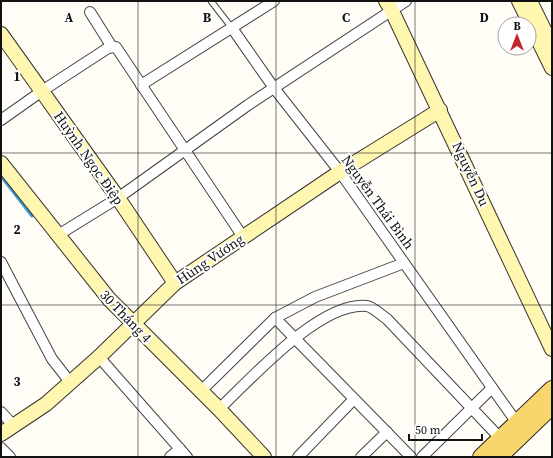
<svg xmlns="http://www.w3.org/2000/svg" width="553" height="458" font-family="'Source Serif 4',serif">
  <style>
    .lines { fill: none; stroke-linecap: round; stroke-linejoin: round }
    .stream { stroke: #3f96cf; stroke-width: 3 }
    .lane-casing { stroke: #444; stroke-width: 7 }
    .street-casing { stroke: #444; stroke-width: 12 }
    .secondary-casing { stroke: #333; stroke-width: 16 }
    .primary-casing { stroke: #222; stroke-width: 18 }
    .lane { stroke: #fff; stroke-width: 5 }
    .street { stroke: #fff; stroke-width: 10 }
    .secondary { stroke: #fff6b0; stroke-width: 14 }
    .primary { stroke: #f9d66b; stroke-width: 16 }
    .grid { fill: none; stroke: #111; stroke-width: 1; stroke-opacity: 0.55 }
    .labels { text-anchor: middle; stroke-width: 4; stroke-linejoin: round; paint-order: stroke }
    .street-label { font-size: 14px; fill: #111; stroke: #fff }
    .grid-label { font-size: 13px; text-anchor: middle; font-weight: bold; fill: #111; stroke: #fff; stroke-width: 4; stroke-linejoin: round; paint-order: stroke }
  </style>
  <rect width="100%" height="100%" fill="#fffdf5"/>
  <g class="lines">
    <polyline class="stream" points="1,176 32,216"/>
    <g class="lane-casing">
      <polyline id="lane" points="211,1 232,28"/>
    </g>
    <g class="street-casing">
      <g id="street">
        <polyline points="90,12 112,47"/>
        <polyline points="232,28 274,88 340,172 517,423"/>
        <polyline points="141,85 274,1"/>
        <polyline points="1,120 42,91 108,48 116,47 243,237"/>
        <polyline points="58,235 118,198 248,105 406,1"/>
        <polyline points="1,262 52,359 70,382"/>
        <polyline points="275,318 411,457"/>
        <polyline points="99,357 187,457"/>
        <polyline points="201,391 275,318 315,297 404,263"/>
        <path d="M219 409C251 379 320 301 367 306 373 307 381 315 387 319L501 439"/>
        <polyline points="1,412 14,426"/>
        <polyline points="1,448 10,457"/>
        <polyline points="170,457 180,449"/>
        <polyline points="298,457 354,399"/>
        <polyline points="361,457 387,432"/>
        <polyline points="422,457 492,388"/>
      </g>
    </g>
    <g class="secondary-casing">
      <g id="secondary">
        <polyline points="386,1 391,9 552,349"/>
        <polyline points="519,1 552,68"/>
        <polyline points="530,1 552,46"/>
        <polyline points="1,34 118,198 175,283"/>
        <polyline points="1,163 109,299 219,409 264,457"/>
        <polyline points="1,434 46,404 99,357 175,283 340,172 440,110"/>
      </g>
    </g>
    <g class="primary-casing">
      <g id="primary">
        <polyline points="481,457 552,389"/>
        <polyline points="499,457 552,406"/>
      </g>
    </g>
    <use href="#lane" class="lane"/>
    <use href="#street" class="street"/>
    <use href="#secondary" class="secondary"/>
    <use href="#primary" class="primary"/>
  </g>
  <path class="grid" d="M138 1V457M276 1V457M415 1V457M1 153H552M1 305H552"/>
  <g class="labels">
    <g class="street-label">
      <text transform="translate(89 158) rotate(55)" y="5">Huỳnh Ngọc Điệp</text>
      <text transform="translate(471 174) rotate(65)" y="5">Nguyễn Du</text>
      <text transform="translate(378 202) rotate(54)" y="5">Nguyễn Thái Bình</text>
      <text transform="translate(210 259) rotate(-34)" y="5">Hùng Vương</text>
      <text transform="translate(126 316) rotate(46)" y="5">30 Tháng 4</text>
    </g>
  </g>
  <g class="grid-label">
    <text x="69" y="22">A</text>
    <text x="207" y="22">B</text>
    <text x="346" y="22">C</text>
    <text x="484" y="22">D</text>
    <text x="17" y="81">1</text>
    <text x="17" y="234">2</text>
    <text x="17" y="386">3</text>
  </g>
  <rect width="553" height="458" fill="none" stroke="#111111" stroke-width="4"/>
  <g transform="translate(517 36)"><circle r="19" fill="#ffffff" stroke="#a0a0a0"/>
  <path d="M0-3L7 15L0 10L-7 15Z" fill="#c4262e"/>
  <text y="-6" font-size="11" font-weight="bold" text-anchor="middle" fill="#111111">B</text>
  </g>
  <path d="M409 434v6h73v-6" fill="none" stroke="#111111" stroke-width="2"/>
  <text x="415" y="434" font-size="12" fill="#111111" stroke="#ffffff" stroke-width="3" paint-order="stroke">50 m</text>
</svg>
